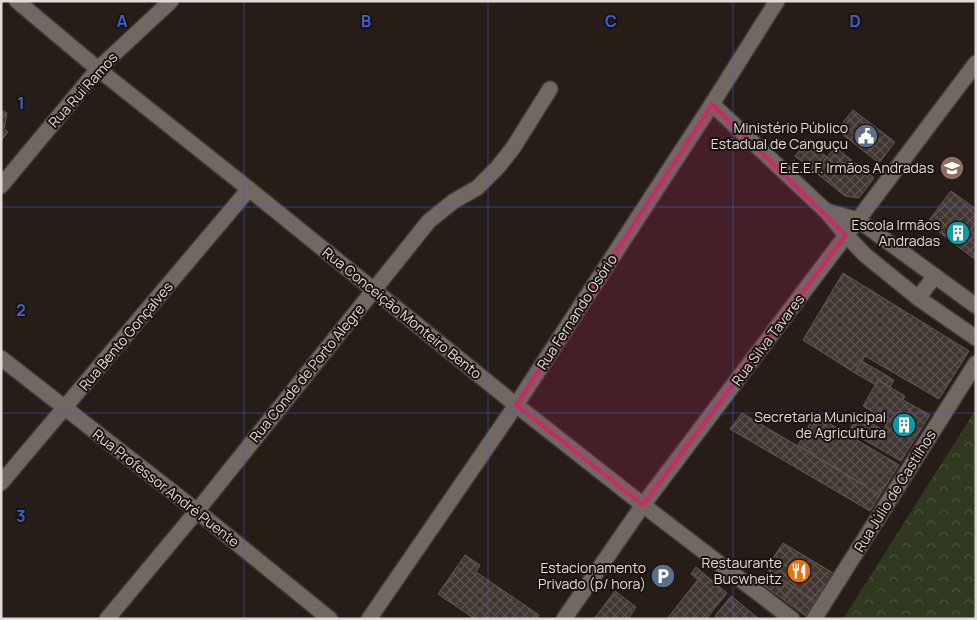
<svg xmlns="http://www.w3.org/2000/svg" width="977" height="620" font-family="Manrope,sans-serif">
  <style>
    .park { fill: url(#park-crowns) }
    .building { fill: url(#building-cross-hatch); stroke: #645853 }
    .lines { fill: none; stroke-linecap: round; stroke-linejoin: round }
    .street-casing { stroke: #413937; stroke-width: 18 }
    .secondary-casing { stroke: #413937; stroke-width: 18 }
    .street { stroke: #736762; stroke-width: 15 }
    .secondary { stroke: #736762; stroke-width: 15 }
    .marked { fill: #c52c68; fill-opacity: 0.2; stroke: #c52c68; stroke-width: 4; stroke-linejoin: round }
    .grid { fill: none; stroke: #3b63d8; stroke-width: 1; stroke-opacity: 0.55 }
    .labels { text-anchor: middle; stroke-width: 4; stroke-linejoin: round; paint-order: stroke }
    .street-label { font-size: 14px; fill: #e2dbd8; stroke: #1c130f }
    .poi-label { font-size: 14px; fill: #e2dbd8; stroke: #1c130f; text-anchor: end }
    .grid-label { font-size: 16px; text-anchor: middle; font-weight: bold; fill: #3b63d8; stroke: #1c130f; stroke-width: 4; stroke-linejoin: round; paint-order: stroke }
  </style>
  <defs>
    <pattern id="park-crowns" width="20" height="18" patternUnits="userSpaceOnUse" patternTransform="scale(1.25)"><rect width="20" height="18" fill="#30381f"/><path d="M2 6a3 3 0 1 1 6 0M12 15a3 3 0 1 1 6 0" fill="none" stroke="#4e543f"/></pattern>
    <pattern id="building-cross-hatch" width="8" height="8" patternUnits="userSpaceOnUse" patternTransform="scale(1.25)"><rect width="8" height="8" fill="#413632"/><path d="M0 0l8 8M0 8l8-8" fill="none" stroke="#5c524f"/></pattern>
  </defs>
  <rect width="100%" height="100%" fill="#261c18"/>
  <polygon class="park" points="976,409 976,619 843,619"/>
  <g class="building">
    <polygon points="1,110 7,113 4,129 8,132 1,141"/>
    <polygon points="853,110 895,142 879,163 837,130"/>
    <polygon points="807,141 827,157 815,172 795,156"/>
    <polygon points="835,147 874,178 859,198 845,196 815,172"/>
    <polygon points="951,191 976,209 976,260 927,223"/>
    <polygon points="843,273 969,351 939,399 865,356 855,373 803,340"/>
    <polygon points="862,361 894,380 890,387 878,380 876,385 855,373"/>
    <polygon points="878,380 905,396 903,400 930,415 901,461 849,431 858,415 883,430 888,421 863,406"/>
    <polygon points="742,413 880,495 870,511 730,429"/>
    <polygon points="815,415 899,465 880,495 798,445"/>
    <polygon points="783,543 833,573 815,601 766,569"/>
    <polygon points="465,555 480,565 476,572 539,615 536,619 475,619 438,594"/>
    <polygon points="696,567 703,573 697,579 691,574"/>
    <polygon points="770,572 793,587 784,600 762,584"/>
    <polygon points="703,573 727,593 706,619 667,619"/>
    <polygon points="793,587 815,601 806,616 784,600"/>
    <polygon points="615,591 636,607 628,619 594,619"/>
    <polygon points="731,596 759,619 719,619 715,616"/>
  </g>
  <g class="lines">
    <g class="street-casing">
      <g id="street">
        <polyline points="712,104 826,211 846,235"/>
        <polyline points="1,186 98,69 171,1"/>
        <polyline points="826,211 858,220"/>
        <polyline points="1,358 197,511 330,619"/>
        <polyline points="1,483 249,189"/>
        <polyline points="107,619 197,511 429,221 454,201 477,188 498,167 513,148 550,89"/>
        <polyline points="369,619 516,405 712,104 777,1"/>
      </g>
    </g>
    <g class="secondary-casing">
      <g id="secondary">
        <polyline points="17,1 98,69 249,189 516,405 643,505 792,619"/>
        <polyline points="858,220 976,306"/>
        <polyline points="846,235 865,255 918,298 976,338"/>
        <polyline points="918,298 935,276"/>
        <polyline points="564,619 643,505 976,63"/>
        <polyline points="814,619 976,363"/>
      </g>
    </g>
    <use href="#street" class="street"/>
    <use href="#secondary" class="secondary"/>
  </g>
  <path class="marked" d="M712 104 846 235 643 505 516 405Z"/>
  <path class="grid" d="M244 1V619M488 1V619M733 1V619M1 207H976M1 413H976"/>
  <defs>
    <g id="civic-disc" transform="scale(1.25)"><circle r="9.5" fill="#5c6f8a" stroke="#1c130f"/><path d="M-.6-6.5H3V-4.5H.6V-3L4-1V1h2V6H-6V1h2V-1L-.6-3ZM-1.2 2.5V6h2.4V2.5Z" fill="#fff"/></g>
    <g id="school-disc" transform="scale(1.25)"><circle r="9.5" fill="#8d6e63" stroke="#1c130f"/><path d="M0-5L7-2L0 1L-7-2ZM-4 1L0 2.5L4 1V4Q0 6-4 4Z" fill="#fff"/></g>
    <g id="building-disc" transform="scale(1.25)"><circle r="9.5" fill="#0f9aa8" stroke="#1c130f"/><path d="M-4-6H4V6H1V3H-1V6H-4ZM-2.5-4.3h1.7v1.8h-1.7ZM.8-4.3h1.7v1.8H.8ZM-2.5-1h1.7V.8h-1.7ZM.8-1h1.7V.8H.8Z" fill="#fff"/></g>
    <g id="restaurant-disc" transform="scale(1.25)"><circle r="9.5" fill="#e8710a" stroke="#1c130f"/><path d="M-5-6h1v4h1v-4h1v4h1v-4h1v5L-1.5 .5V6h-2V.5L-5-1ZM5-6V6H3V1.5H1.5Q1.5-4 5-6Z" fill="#fff"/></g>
    <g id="parking-disc" transform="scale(1.25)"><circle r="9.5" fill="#5c6f8a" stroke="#1c130f"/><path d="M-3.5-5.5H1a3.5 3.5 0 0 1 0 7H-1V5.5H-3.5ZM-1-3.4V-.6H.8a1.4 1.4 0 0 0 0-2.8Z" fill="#fff"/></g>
  </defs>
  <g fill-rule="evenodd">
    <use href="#civic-disc" x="866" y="136"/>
    <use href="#school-disc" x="952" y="168"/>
    <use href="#building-disc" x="958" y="233"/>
    <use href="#building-disc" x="904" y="425"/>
    <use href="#restaurant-disc" x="799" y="571"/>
    <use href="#parking-disc" x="663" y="576"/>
  </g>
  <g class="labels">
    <g class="street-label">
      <text transform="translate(83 90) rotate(-48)" y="5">Rua Rui Ramos</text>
      <text transform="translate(577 312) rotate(-57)" y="5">Rua Fernando Osório</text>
      <text transform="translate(402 313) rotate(39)" y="5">Rua Conceição Monteiro Bento</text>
      <text transform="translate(126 336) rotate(-50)" y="5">Rua Bento Gonçalves</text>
      <text transform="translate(768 340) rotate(-53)" y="5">Rua Silva Tavares</text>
      <text transform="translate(307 373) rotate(-51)" y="5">Rua Conde de Porto Alegre</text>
      <text transform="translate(166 488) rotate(38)" y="5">Rua Professor André Puente</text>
      <text transform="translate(895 491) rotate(-58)" y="5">Rua Júlio de Castilhos</text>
    </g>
    <g class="poi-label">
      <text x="848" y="133">Ministério Público<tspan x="848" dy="16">Estadual de Canguçu</tspan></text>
      <text x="934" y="173">E.E.E.F. Irmãos Andradas</text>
      <text x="940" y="230">Escola Irmãos<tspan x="940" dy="16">Andradas</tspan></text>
      <text x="886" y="422">Secretaria Municipal<tspan x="886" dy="16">de Agricultura</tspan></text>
      <text x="782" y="568">Restaurante<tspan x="782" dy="16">Bucwheitz</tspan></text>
      <text x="646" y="573">Estacionamento<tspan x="646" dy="16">Privado (p/ hora)</tspan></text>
    </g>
  </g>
  <g class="grid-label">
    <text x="122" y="27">A</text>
    <text x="366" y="27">B</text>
    <text x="611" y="27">C</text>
    <text x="855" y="27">D</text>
    <text x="21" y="109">1</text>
    <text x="21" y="316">2</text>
    <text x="21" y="522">3</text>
  </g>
  <rect width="977" height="620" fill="none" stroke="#e2dbd8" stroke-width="5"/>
</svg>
